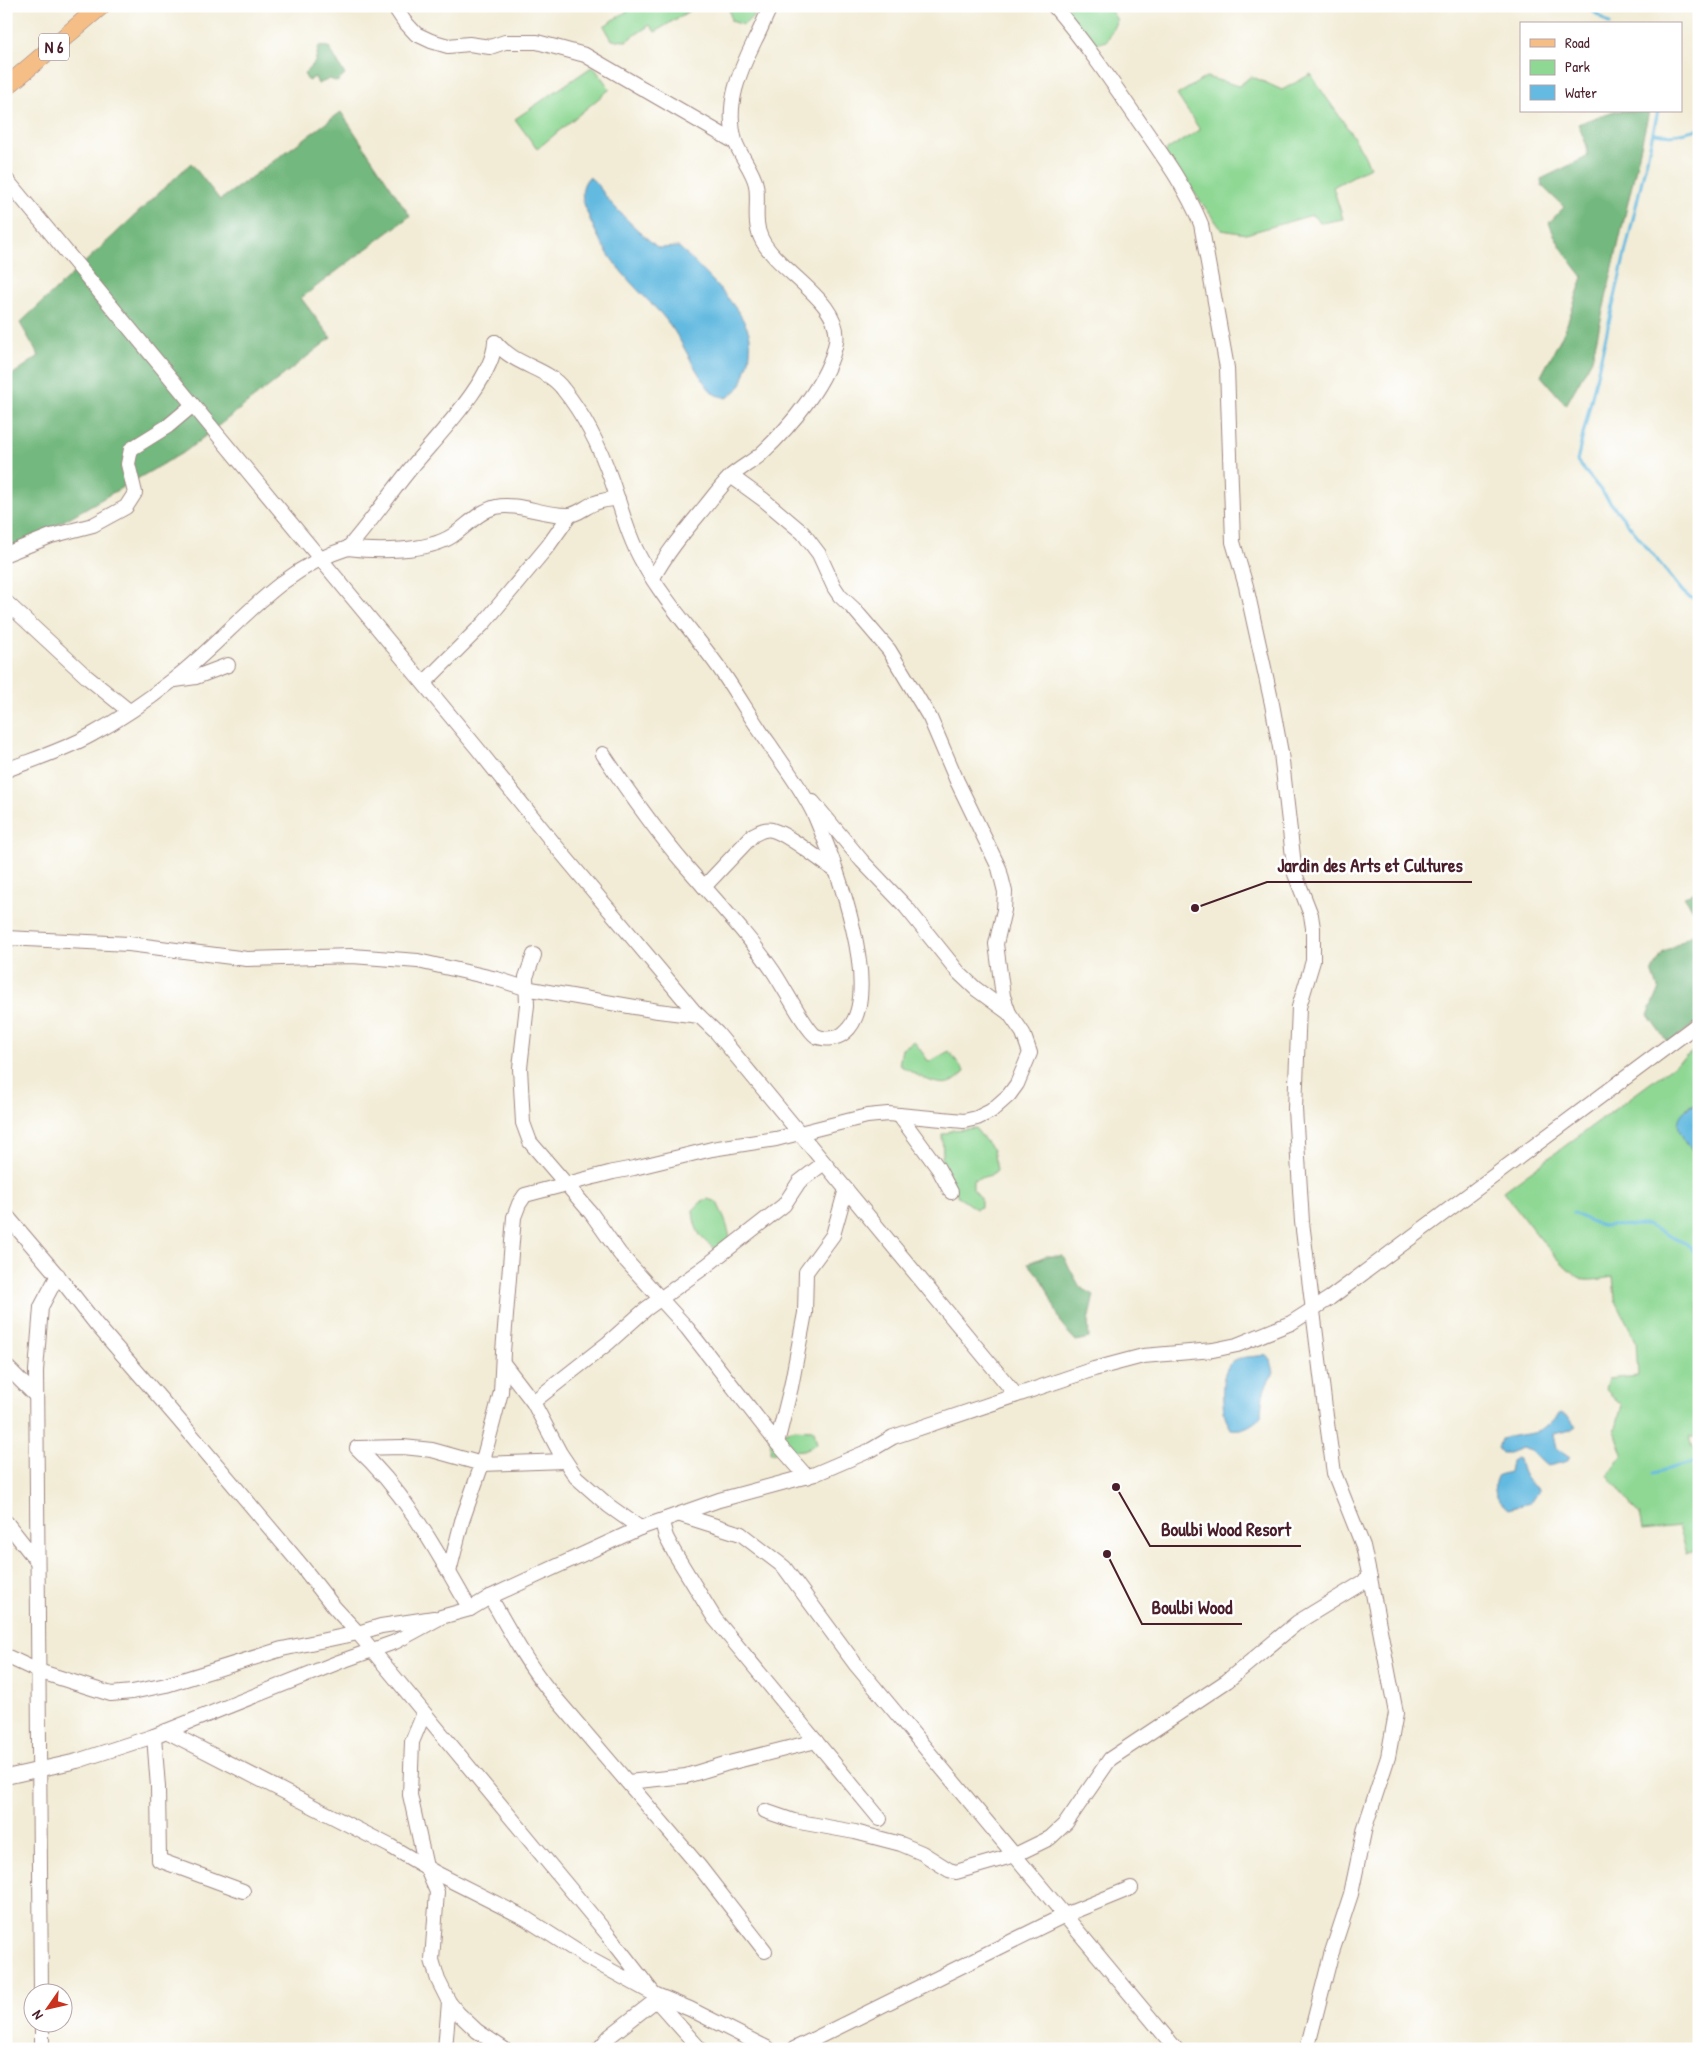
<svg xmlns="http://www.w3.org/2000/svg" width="1705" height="2055" font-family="'Patrick Hand',sans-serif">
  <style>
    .green { fill: #8fd894; stroke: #6c7c60 }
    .forest { fill: #73b87e; stroke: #5e6c54 }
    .water { fill: #64bae0; stroke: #576c86 }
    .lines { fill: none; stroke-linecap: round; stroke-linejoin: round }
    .stream { stroke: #64bae0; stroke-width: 3 }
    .minor-casing { stroke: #9e8680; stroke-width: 16 }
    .major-casing { stroke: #9e8680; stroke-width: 19 }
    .minor { stroke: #fff; stroke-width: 14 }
    .major { stroke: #f6be87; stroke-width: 18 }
    .labels { text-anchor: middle; stroke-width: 5; stroke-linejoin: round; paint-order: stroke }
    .shield { fill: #fff; stroke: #80626b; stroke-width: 1 }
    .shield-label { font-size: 16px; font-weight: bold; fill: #4a1f2b }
    .leader { fill: none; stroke: #4a1f2b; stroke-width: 2 }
    .callout-dot { fill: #4a1f2b; stroke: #fff; stroke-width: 2 }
    .callout-label { font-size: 19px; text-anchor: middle; font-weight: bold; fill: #4a1f2b; stroke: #fff; stroke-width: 5; stroke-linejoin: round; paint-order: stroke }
  </style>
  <rect width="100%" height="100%" fill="#fff"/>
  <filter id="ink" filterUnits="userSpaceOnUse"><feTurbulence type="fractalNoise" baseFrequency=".02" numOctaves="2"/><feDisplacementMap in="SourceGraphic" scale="10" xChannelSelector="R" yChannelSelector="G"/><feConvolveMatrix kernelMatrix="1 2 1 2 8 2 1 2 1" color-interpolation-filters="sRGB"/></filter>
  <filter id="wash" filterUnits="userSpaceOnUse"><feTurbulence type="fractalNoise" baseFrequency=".0096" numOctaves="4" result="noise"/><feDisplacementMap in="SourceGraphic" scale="20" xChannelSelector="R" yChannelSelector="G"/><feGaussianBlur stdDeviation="1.12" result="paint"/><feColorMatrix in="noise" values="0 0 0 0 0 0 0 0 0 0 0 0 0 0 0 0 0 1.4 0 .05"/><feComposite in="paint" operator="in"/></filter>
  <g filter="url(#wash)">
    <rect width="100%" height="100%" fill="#f2ecd6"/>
    <g class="green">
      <polygon points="635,6 697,6 655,32 650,25 626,41 612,40 604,26"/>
      <polygon points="729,6 763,6 744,25 731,21"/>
      <polygon points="1060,6 1108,6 1117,20 1107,41 1089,46"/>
      <polygon points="593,66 610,89 537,149 515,119"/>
      <path d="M1311 74C1330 106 1355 133 1370 167L1333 187 1343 219 1321 223 1312 215 1246 234 1222 230 1165 153 1168 149 1200 130 1177 95 1206 77 1239 86 1251 76 1282 90Z"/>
      <path d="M914 1041 929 1062 949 1051 965 1072C961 1075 957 1080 952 1082 937 1089 912 1072 899 1065L902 1049Z"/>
      <path d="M1699 1047V1102L1687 1107 1686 1143 1699 1157V1437H1689L1694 1449H1699V1549L1686 1554 1678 1526 1643 1530 1640 1514 1633 1508 1608 1475 1623 1454 1615 1431 1622 1405 1605 1389 1608 1379 1638 1376 1636 1341 1615 1299 1613 1277C1605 1278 1594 1281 1586 1280 1566 1277 1517 1209 1504 1191Z"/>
      <polygon points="975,1128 993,1150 997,1170 991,1175 973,1180 973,1189 981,1198 981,1207 976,1209 958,1197 949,1176 940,1164 943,1154 942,1135 953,1130"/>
      <path d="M708 1199 717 1202C722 1213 730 1230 730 1241L717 1249C700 1241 694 1228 693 1210L701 1202Z"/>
      <polygon points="795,1429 814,1430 817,1444 803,1450 770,1453 771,1436"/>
    </g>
    <g class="forest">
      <polygon points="319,46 329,47 345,75 337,82 330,79 318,84 315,77 308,81 304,74 315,62"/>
      <path d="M1614 111H1649L1592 359 1566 405 1541 376 1565 330 1583 277C1569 259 1557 244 1549 223L1564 207 1542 186 1541 179 1587 157V146L1578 124Z"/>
      <polygon points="341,112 410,216 301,298 331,338 186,451 9,552 6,551 6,379 39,356 20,323 191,163 220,200"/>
      <polygon points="1699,891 1699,918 1684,896"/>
      <polygon points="1699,930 1699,1021 1668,1043 1648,1015 1659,991 1652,971 1663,953"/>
      <polygon points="1046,1256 1063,1256 1080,1287 1094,1295 1088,1321 1089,1338 1076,1341 1063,1327 1043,1281 1028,1263"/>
    </g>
    <g class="water">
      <path d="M589 177C600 184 603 195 612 204 626 220 642 234 658 248L679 247C700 268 744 308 750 337 751 346 750 359 747 367 741 385 742 387 727 398 724 397 719 396 716 395 702 387 682 340 670 325 657 307 640 294 626 277 609 258 596 236 587 212 582 199 579 188 589 177Z"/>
      <path d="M1699 1102V1157C1680 1137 1664 1117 1699 1102Z"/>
      <path d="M1265 1355 1271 1360 1274 1373C1262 1389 1262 1398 1261 1417 1252 1425 1243 1431 1231 1429 1228 1423 1224 1417 1224 1411 1222 1396 1220 1368 1235 1360 1242 1356 1256 1357 1265 1355Z"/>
      <path d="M1560 1413 1568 1416 1576 1426 1570 1430 1554 1434 1557 1448 1570 1457 1564 1462 1548 1466 1531 1451 1522 1448 1509 1453H1502L1498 1448 1501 1439C1529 1430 1537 1441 1560 1413Z"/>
      <path d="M1516 1458 1519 1459C1522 1475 1526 1481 1539 1490L1530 1503 1508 1509C1497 1500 1490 1488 1498 1475L1509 1472 1511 1461Z"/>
    </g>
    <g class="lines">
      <g class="stream">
        <polyline points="1586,6 1610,24"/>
        <polyline points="1658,111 1577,461 1683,592 1689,597 1699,600"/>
        <polyline points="1654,133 1671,135 1699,129"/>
        <polyline points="1573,1213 1592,1222 1605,1226 1647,1225 1687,1244 1697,1255 1699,1254"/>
        <polyline points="1653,1473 1699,1461"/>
      </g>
    </g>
  </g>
  <g filter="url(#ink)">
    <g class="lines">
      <g class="minor-casing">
        <g id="minor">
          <polyline points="394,6 404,21 416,34 431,41 448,46 469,44 490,47 505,42 537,42 585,55 735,142"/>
          <path d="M1054 6C1084 41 1110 79 1136 117 1160 152 1185 185 1201 224L1227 368 1233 542 1246 586 1272 704 1281 753 1295 874 1311 915 1313 928V961L1299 1007 1295 1109 1302 1222 1326 1416 1334 1473 1363 1546 1370 1578 1396 1713 1388 1757 1365 1827 1351 1894 1331 1955 1307 2049"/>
          <polyline points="6,179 477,748 555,845 693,1010 717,1033 1016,1395"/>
          <path d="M495 342C516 367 547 367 563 389 584 415 600 447 611 479 621 507 628 537 643 563 663 599 693 632 717 665 736 691 751 719 770 745 786 769 803 790 815 816 833 858 888 998 844 1033 837 1039 824 1040 816 1036 807 1031 782 984 773 971 747 933 715 900 685 865 655 830 629 793 603 754"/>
          <path d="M348 548C376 552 427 552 452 536 466 527 479 511 496 507 517 502 545 516 568 515 578 515 586 506 595 503 603 500 610 499 618 499"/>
          <polyline points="6,554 51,536 93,525 126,507 135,493 128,464 131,449 168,426 193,405"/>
          <path d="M653 578C667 552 685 531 704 508 713 497 721 486 731 476 740 468 752 462 761 454 790 427 829 381 836 342 843 301 776 271 761 238 753 222 759 202 756 185 753 170 740 156 735 141 725 105 739 72 755 40 761 29 765 17 771 6"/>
          <polyline points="6,602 87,677 129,711"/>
          <polyline points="175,680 196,677 228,665"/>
          <polyline points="424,683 484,623 548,546 570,515"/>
          <path d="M6 770C35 759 64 750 91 735 119 720 148 700 173 680 231 636 275 570 348 548 369 524 387 498 407 473 432 441 493 382 495 342"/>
          <polyline points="813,802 862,861 906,907 959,973 976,989 1009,1013"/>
          <path d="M704 887 753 835C759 832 765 828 772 830 788 834 821 861 836 871"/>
          <polyline points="6,938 129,944 247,959 352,956 418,961 497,979 525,988 658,1011 699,1016"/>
          <polyline points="534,955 526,977 527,1005 520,1068 523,1123 530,1142 591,1213 620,1254 687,1328 777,1443 807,1477"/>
          <polyline points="899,1115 938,1168 951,1192"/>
          <polyline points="6,1215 63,1282 96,1324 178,1419 301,1565 334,1607 358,1633 609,1936 654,1994 656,2000 610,2036 599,2049"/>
          <polyline points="503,1363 533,1402 560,1453 576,1477 609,1506 640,1528"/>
          <polyline points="6,1366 36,1396"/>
          <polyline points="533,1402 608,1343 646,1309 706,1266 784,1205 799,1182 824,1163"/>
          <polyline points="777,1443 791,1387 805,1313 806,1272 833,1235 846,1189"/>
          <polyline points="357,1448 403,1447 432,1450 482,1464 565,1461"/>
          <path d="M357 1448C407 1494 437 1552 470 1609"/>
          <polyline points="681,1515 741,1534 784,1567 856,1665 1176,2049"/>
          <polyline points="6,1522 36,1560"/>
          <polyline points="662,1522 666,1537 674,1552 715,1619 880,1819"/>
          <polyline points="449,1572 462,1521 482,1464 501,1392 503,1352 514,1217 519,1204 525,1195 613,1172 634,1168 712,1149 776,1139 867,1116 888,1114 964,1121 977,1118 991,1111 1009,1095 1017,1084 1030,1053 1023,1033 1009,1013 1003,996 996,944 1004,910 1005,892 999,868 957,781 930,718 889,650 854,609 840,596 834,587 819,554 803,533 764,500 731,476"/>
          <path d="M490 1597C509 1629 524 1659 547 1688L699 1866 765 1951"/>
          <polyline points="6,1656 38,1671 111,1694 132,1692 166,1685 282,1649 358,1633 381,1626 434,1618"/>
          <polyline points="424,1713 412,1742 410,1795 426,1867 437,1892 432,1960 438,1980 449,2002 458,2013 477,2031 504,2049"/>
          <polyline points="166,1731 390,1846 436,1873 525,1918 586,1957 654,1994 690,2009 769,2049"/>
          <polyline points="154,1736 158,1787 159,1860 243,1891"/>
          <polyline points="6,1777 77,1761 154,1736 339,1662 395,1642 441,1617 470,1609 490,1597 640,1528 719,1500 815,1474 871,1450 893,1437 1094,1369 1143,1356 1213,1350 1237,1345 1291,1323 1330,1298 1699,1023"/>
          <polyline points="628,1782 686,1776 725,1764 816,1741"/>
          <polyline points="765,1811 794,1821 855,1832 901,1844 922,1853 949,1870 956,1872 1015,1855 1050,1838 1066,1823 1110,1759 1227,1681 1298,1622 1370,1578"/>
          <polyline points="41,1992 36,1371 41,1307 58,1275"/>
          <polyline points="656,2000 700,2049"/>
          <polyline points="42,2022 42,2049"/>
          <polyline points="445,2049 449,2002"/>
          <polyline points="794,2049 1065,1915 1131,1888"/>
        </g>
      </g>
      <g class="major-casing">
        <polyline id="major" points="6,87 101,6"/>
      </g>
      <use href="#minor" class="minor"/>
      <use href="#major" class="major"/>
    </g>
  </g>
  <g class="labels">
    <rect class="shield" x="39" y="33.5" width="30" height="27" rx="4"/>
    <g class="shield-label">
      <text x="54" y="53">N 6</text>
    </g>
  </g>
  <path class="leader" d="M1195 908L1267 882H1472M1116 1487L1150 1546H1301M1107 1554L1142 1624H1242"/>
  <g class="callout-dot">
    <circle cx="1195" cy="908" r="5"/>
    <circle cx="1116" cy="1487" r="5"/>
    <circle cx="1107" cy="1554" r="5"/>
  </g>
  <g class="callout-label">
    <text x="1370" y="872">Jardin des Arts et Cultures</text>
    <text x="1226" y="1536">Boulbi Wood Resort</text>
    <text x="1192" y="1614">Boulbi Wood</text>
  </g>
  <rect width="1705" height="2055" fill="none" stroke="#fff" stroke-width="25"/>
  <rect x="1520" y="22" width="162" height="90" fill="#ffffff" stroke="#b7a5aa"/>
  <rect x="1530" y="39" width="25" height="8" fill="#f6be87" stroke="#b7a5aa"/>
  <text x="1565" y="48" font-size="15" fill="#4a1f2b">Road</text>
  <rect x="1530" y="60" width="25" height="15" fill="#8fd894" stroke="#b7a5aa"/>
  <text x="1565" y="72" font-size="15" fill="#4a1f2b">Park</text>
  <rect x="1530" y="85" width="25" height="15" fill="#64bae0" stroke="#b7a5aa"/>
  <text x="1565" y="98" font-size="15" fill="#4a1f2b">Water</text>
  <g transform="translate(48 2008) rotate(236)"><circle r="24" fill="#ffffff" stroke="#b7a5aa"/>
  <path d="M0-4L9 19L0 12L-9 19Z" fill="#c8321e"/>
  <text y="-8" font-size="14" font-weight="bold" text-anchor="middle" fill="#4a1f2b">N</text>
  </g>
</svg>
